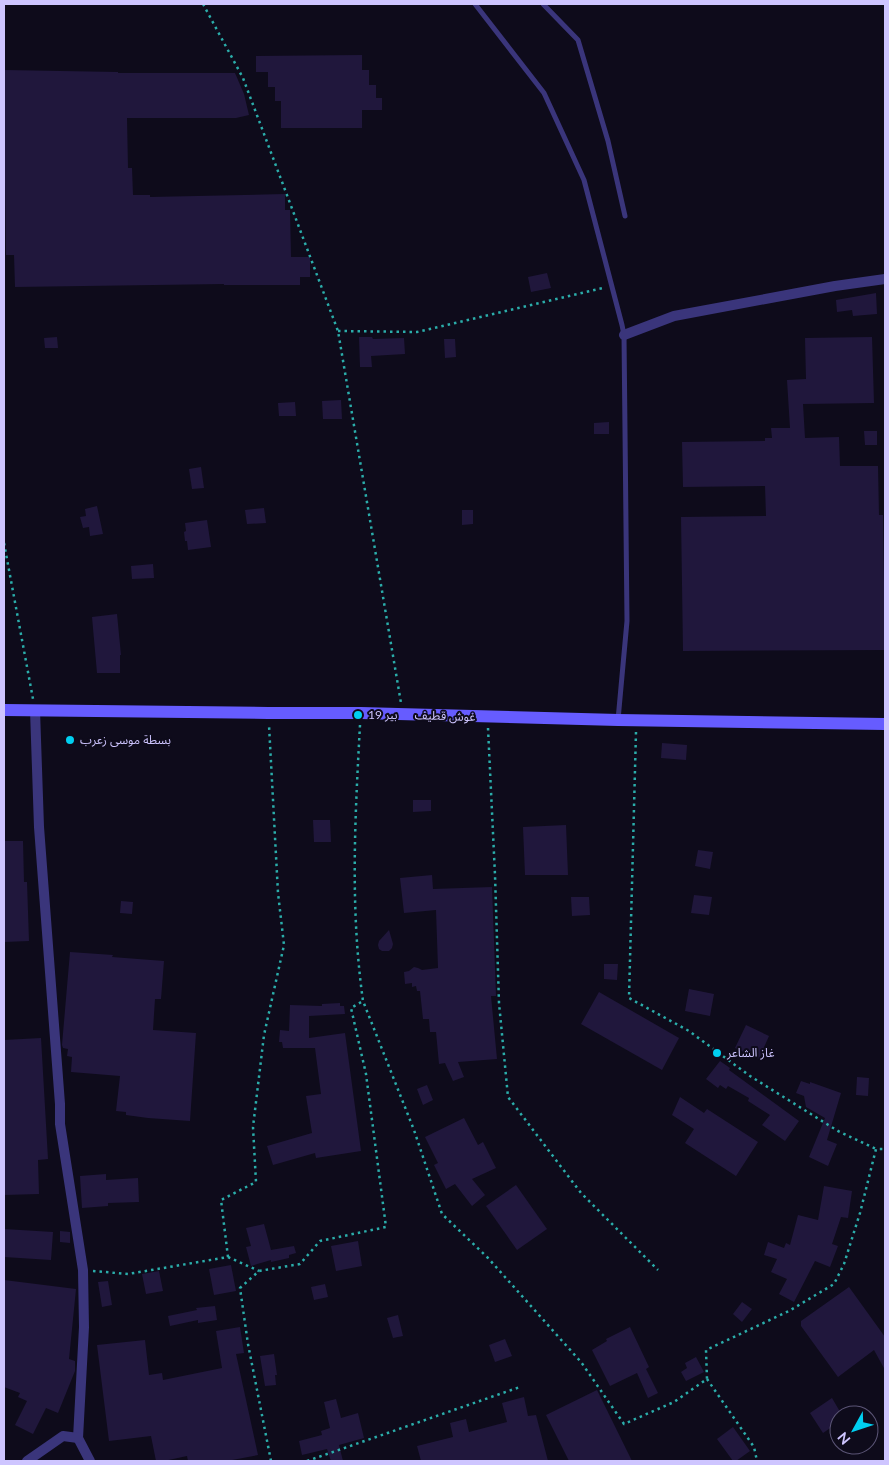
<svg xmlns="http://www.w3.org/2000/svg" width="889" height="1465" font-family="Lato,'Noto Sans Arabic',sans-serif">
  <style>
    .building { fill: #20173c }
    .lines { fill: none; stroke-linecap: round; stroke-linejoin: round }
    .path { stroke: #2badaa; stroke-width: 2.5; stroke-dasharray: 2.5 4; stroke-linecap: butt }
    .service { stroke: #3a357b; stroke-width: 5 }
    .minor { stroke: #3a357b; stroke-width: 10 }
    .secondary { stroke: #665cff; stroke-width: 12 }
    .poi-dot { fill: #00cff0; stroke: #0e0b1b; stroke-width: 2 }
    .labels { text-anchor: middle; stroke-width: 4; stroke-linejoin: round; paint-order: stroke }
    .poi-label { font-size: 12px; fill: #cec5ff; stroke: #0e0b1b; text-anchor: start }
    .street-label { font-size: 12px; fill: #cec5ff; stroke: #0e0b1b }
  </style>
  <rect width="100%" height="100%" fill="#0e0b1b"/>
  <g class="building">
    <polygon points="362,55 362,70 369,70 369,85 376,85 376,98 382,98 382,110 362,110 362,128 281,128 281,101 275,101 275,87 268,87 268,72 256,72 256,56"/>
    <polygon points="4,70 118,72 118,73 235,73 244,94 249,115 236,118 127,118 128,168 132,168 133,195 150,195 150,197 285,194 285,210 290,210 291,257 310,257 310,277 300,277 300,285 224,285 224,284 15,287 14,255 6,255 5,183 4,183"/>
    <polygon points="547,273 551,288 531,292 528,277"/>
    <polygon points="876,293 877,314 853,316 852,310 837,312 836,300"/>
    <polygon points="57,337 58,348 45,348 44,338"/>
    <polygon points="359,337 372,337 373,339 404,338 405,354 371,356 372,367 360,367"/>
    <polygon points="872,337 874,403 803,404 805,438 839,437 840,466 878,466 879,515 883,515 885,650 683,651 681,517 766,516 765,486 683,487 682,442 765,441 765,438 772,438 771,428 790,428 787,380 806,379 805,338"/>
    <polygon points="444,339 455,339 456,357 445,358"/>
    <polygon points="341,400 342,419 323,419 322,401"/>
    <polygon points="295,402 296,416 279,416 278,403"/>
    <polygon points="609,422 609,434 594,434 594,423"/>
    <polygon points="864,431 877,431 877,445 865,445"/>
    <polygon points="201,467 204,488 192,489 189,469"/>
    <polygon points="97,506 103,534 90,536 89,527 83,528 80,517 86,516 85,509"/>
    <polygon points="264,508 266,523 247,524 245,510"/>
    <polygon points="462,510 473,510 473,524 462,525"/>
    <polygon points="207,520 211,547 188,550 187,541 185,541 184,532 186,531 185,523"/>
    <polygon points="153,564 154,578 132,579 131,566"/>
    <polygon points="117,614 121,655 120,655 120,673 97,673 92,617"/>
    <polygon points="662,743 687,745 686,760 661,758"/>
    <polygon points="413,800 431,800 431,811 413,812"/>
    <polygon points="313,820 330,820 331,842 314,842"/>
    <polygon points="566,825 568,875 525,875 523,827"/>
    <polygon points="4,841 23,841 24,882 27,882 29,941 4,942"/>
    <polygon points="698,850 713,852 710,869 695,866"/>
    <polygon points="432,875 433,889 492,887 496,996 491,996 497,1059 458,1062 464,1077 453,1081 445,1063 439,1064 436,1032 430,1032 429,1019 423,1019 420,991 417,991 416,986 412,987 412,983 405,984 404,972 409,971 414,967 418,968 422,970 438,968 436,910 404,913 400,878"/>
    <polygon points="694,895 712,897 709,915 691,913"/>
    <polygon points="571,897 589,897 590,915 572,916"/>
    <polygon points="121,901 133,902 132,914 120,913"/>
    <polygon points="389,930 393,944 392,948 389,951 382,951 379,949 378,945 379,941"/>
    <polygon points="70,952 113,955 112,957 164,961 161,999 155,999 153,1030 196,1033 190,1121 148,1118 126,1115 126,1112 116,1111 120,1076 71,1072 72,1057 67,1056 68,1049 63,1048 62,1045"/>
    <polygon points="604,964 618,964 617,980 604,979"/>
    <polygon points="689,989 714,994 710,1016 685,1011"/>
    <polygon points="599,992 679,1038 662,1070 581,1024"/>
    <polygon points="340,1003 340,1006 344,1006 345,1014 309,1016 309,1038 345,1033 361,1151 316,1158 315,1153 273,1165 267,1146 312,1133 306,1096 321,1094 315,1048 283,1048 282,1042 279,1042 280,1030 289,1031 290,1005 322,1006 322,1004"/>
    <polygon points="746,1025 769,1036 759,1059 735,1048"/>
    <polygon points="41,1038 48,1159 38,1160 39,1194 4,1195 4,1040"/>
    <polygon points="720,1061 730,1068 729,1070 799,1121 785,1141 762,1125 770,1115 748,1101 749,1098 728,1086 726,1089 720,1085 718,1088 706,1079"/>
    <polygon points="857,1077 869,1078 868,1096 856,1095"/>
    <polygon points="801,1081 810,1084 810,1082 841,1093 827,1140 837,1144 828,1166 809,1157 825,1118 806,1107 804,1096 796,1093"/>
    <polygon points="427,1085 433,1100 423,1105 417,1089"/>
    <polygon points="680,1097 704,1113 707,1109 758,1142 736,1176 685,1143 694,1129 672,1115"/>
    <polygon points="464,1118 478,1145 483,1142 496,1168 472,1179 485,1195 472,1206 455,1184 446,1189 434,1165 438,1163 425,1137"/>
    <polygon points="106,1174 106,1180 138,1178 139,1202 108,1203 108,1206 82,1208 80,1176"/>
    <polygon points="516,1185 547,1229 517,1250 486,1206"/>
    <polygon points="824,1186 852,1191 848,1218 841,1217 832,1244 838,1246 830,1267 815,1261 794,1302 779,1294 787,1279 771,1272 777,1259 764,1255 768,1242 784,1248 786,1243 790,1245 798,1215 818,1220"/>
    <polygon points="264,1224 271,1250 294,1246 296,1253 289,1255 289,1258 271,1262 271,1260 251,1266 246,1247 251,1246 246,1228"/>
    <polygon points="4,1229 53,1232 51,1260 4,1257"/>
    <polygon points="60,1231 70,1232 70,1243 60,1242"/>
    <polygon points="358,1241 362,1266 336,1271 331,1246"/>
    <polygon points="231,1265 236,1291 214,1295 209,1269"/>
    <polygon points="159,1271 163,1291 146,1294 142,1274"/>
    <polygon points="4,1280 76,1289 69,1359 75,1361 75,1371 58,1413 46,1408 33,1434 15,1425 27,1401 18,1397 20,1393 4,1387"/>
    <polygon points="108,1281 112,1305 102,1307 98,1282"/>
    <polygon points="325,1284 328,1297 314,1300 311,1287"/>
    <polygon points="849,1287 885,1337 885,1370 874,1350 838,1377 801,1326 801,1321"/>
    <polygon points="742,1302 752,1309 742,1322 733,1314"/>
    <polygon points="215,1306 217,1320 198,1323 198,1320 170,1326 168,1316 197,1310 196,1308"/>
    <polygon points="398,1315 403,1336 393,1338 387,1318"/>
    <polygon points="240,1327 244,1353 236,1354 258,1455 227,1461 188,1461 187,1456 164,1461 156,1461 151,1436 109,1441 97,1345 145,1340 149,1375 162,1373 163,1380 222,1368 216,1331"/>
    <polygon points="630,1327 649,1367 646,1369 658,1393 648,1398 637,1373 610,1386 592,1350 607,1341 606,1339"/>
    <polygon points="505,1339 512,1356 495,1362 489,1345"/>
    <polygon points="274,1354 277,1375 275,1375 276,1385 265,1386 260,1356"/>
    <polygon points="696,1357 704,1372 686,1381 681,1372 687,1368 685,1363"/>
    <polygon points="597,1390 632,1461 569,1461 546,1415"/>
    <polygon points="524,1397 528,1416 536,1415 548,1461 421,1461 417,1446 453,1437 450,1423 466,1419 469,1432 507,1422 502,1403"/>
    <polygon points="832,1398 839,1410 839,1422 823,1433 810,1413"/>
    <polygon points="336,1399 341,1418 358,1413 364,1438 339,1445 343,1461 331,1461 327,1449 302,1455 299,1441 322,1435 321,1431 330,1428 324,1402"/>
    <polygon points="733,1427 750,1451 736,1461 733,1461 717,1439"/>
  </g>
  <g class="lines">
    <g class="path">
      <polyline points="203,4 243,78 338,331 401,703"/>
      <polyline points="338,331 417,332 603,288"/>
      <polyline points="4,543 33,699"/>
      <path d="M360 725C355 818 350 908 363 1001L414 1130 442 1214 488 1258 581 1362 624 1424 674 1402 707 1379 706 1350 789 1311 834 1284 844 1264 860 1213 876 1149H885"/>
      <polyline points="488,728 495,875 499,1003 508,1097 581,1193 658,1270"/>
      <polyline points="636,732 629,998 689,1031 750,1076 838,1131 876,1149"/>
      <polyline points="228,1257 259,1271"/>
      <polyline points="93,1271 128,1274 228,1257 221,1200 256,1182 253,1127 264,1035 284,945 278,893 269,725"/>
      <polyline points="707,1379 754,1447 757,1461"/>
      <polyline points="271,1461 248,1344 240,1288 259,1271 300,1264 320,1241 386,1227 366,1074 351,1008 363,1001"/>
      <polyline points="307,1461 520,1387"/>
    </g>
    <g class="service">
      <polyline points="475,4 544,93 584,180 622,325 624,335 627,621 618,720"/>
      <polyline points="543,4 578,40 608,141 625,216"/>
    </g>
    <g class="minor">
      <polyline points="624,335 674,316 835,286 885,279"/>
      <polyline points="35,710 39,827 60,1104 60,1124 83,1270 84,1327 78,1438 90,1461"/>
      <polyline points="27,1461 63,1436 78,1438"/>
    </g>
    <polyline class="secondary" points="4,710 268,713 361,713 618,720 885,724"/>
  </g>
  <g class="poi-dot">
    <circle cx="358" cy="715" r="5"/>
    <circle cx="70" cy="740" r="5"/>
    <circle cx="717" cy="1053" r="5"/>
  </g>
  <g class="labels">
    <g class="poi-label">
      <text x="368" y="719">بير 19</text>
      <text x="80" y="744">بسطة موسى زعرب</text>
      <text x="727" y="1057">غاز الشاعر</text>
    </g>
    <g class="street-label">
      <text transform="translate(445 716) rotate(2)" y="4">غوش قطيف</text>
    </g>
  </g>
  <rect width="889" height="1465" fill="none" stroke="#cec5ff" stroke-width="10"/>
  <g transform="translate(854 1430) rotate(230)"><circle r="24" fill="#0e0b1b" stroke="#5b5576"/>
  <path d="M0-4L9 19L0 12L-9 19Z" fill="#00cff0"/>
  <text y="-8" font-size="14" font-weight="bold" text-anchor="middle" fill="#cec5ff">N</text>
  </g>
</svg>
